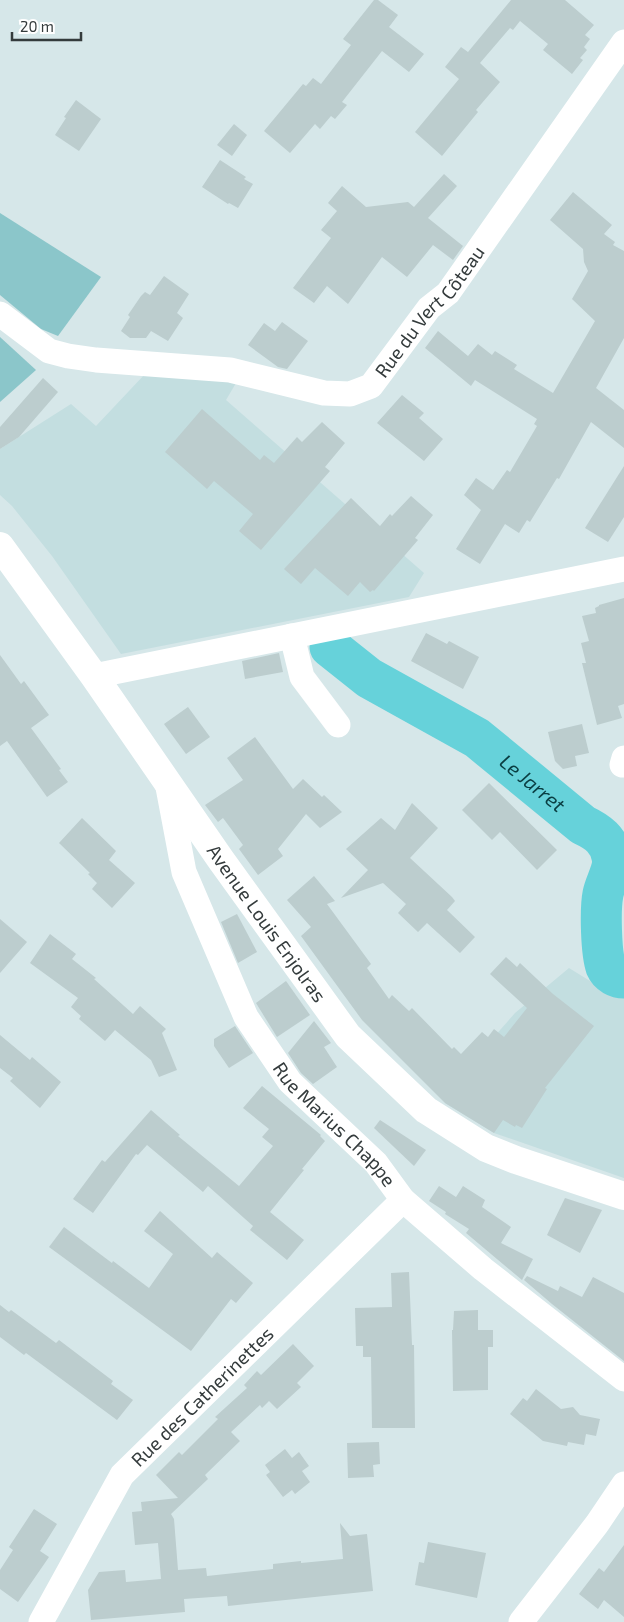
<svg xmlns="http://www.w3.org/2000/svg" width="624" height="1622" font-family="'Exo 2',sans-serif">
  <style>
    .built { fill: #c3dee0 }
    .green { fill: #8bc6ca }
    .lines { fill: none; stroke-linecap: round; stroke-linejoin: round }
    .river { stroke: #66d2da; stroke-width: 41 }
    .building { fill: #bccdce }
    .street { stroke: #fff; stroke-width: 25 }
    .secondary { stroke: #fff; stroke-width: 28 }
    .labels { text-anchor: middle; stroke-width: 5; stroke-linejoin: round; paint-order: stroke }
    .street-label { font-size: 19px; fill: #343b3c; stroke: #fff }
    .water-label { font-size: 20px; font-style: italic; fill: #0a3e42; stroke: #fff }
  </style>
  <rect width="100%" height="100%" fill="#d6e7e9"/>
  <g class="built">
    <polygon points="145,374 239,378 226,400 424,573 409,597 121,654 52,556 12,506 0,495 0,449 71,404 96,426"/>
    <polygon points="569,968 603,989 624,992 624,1178 494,1133 445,1103 457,1090 471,1063 515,1013"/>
  </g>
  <g class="green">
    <polygon points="0,213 101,277 58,336 41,329 0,295"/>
    <polygon points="0,337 36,370 0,402"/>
  </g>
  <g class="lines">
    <path class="river" id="s1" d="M330 647 369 678 477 738 583 825C598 832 609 840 612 857 615 868 605 883 603 894 600 909 601 953 606 967 609 974 617 978 624 978"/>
  </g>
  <g class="building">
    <polygon points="374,0 378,0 398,15 389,27 424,54 409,72 382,51 342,102 347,105 335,119 331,116 320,129 315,124 290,153 264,131 303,84 306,86 313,78 321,84 351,45 343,39"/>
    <polygon points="511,0 565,0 594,25 585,35 590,39 584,47 587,50 580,58 583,60 572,74 543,50 548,44 520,21 513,30 510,28 480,63 500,82 476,110 478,112 442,156 415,132 459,79 445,67 461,47 468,52"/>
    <polygon points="76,100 101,119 79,151 55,135 66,118 64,117"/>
    <polygon points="234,124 247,135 232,156 217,145"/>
    <polygon points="220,160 246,177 244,179 253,184 238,208 229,203 228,204 202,187"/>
    <polygon points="444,174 457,186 428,218 463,246 453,260 433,245 407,277 382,257 348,304 327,286 314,303 293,288 331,238 321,230 337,211 328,203 342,186 366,207 408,202 414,207"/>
    <polygon points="573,192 612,225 604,234 615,242 613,245 624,251 624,338 596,388 624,410 624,448 591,422 559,479 557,478 530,522 527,520 519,533 505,524 480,564 456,549 481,510 464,495 476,478 493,490 507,470 510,472 537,426 534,424 537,419 475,380 471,386 425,348 438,331 468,356 478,344 492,355 495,351 517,365 514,369 553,393 595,321 572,299 588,271 584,262 583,249 550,220"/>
    <polygon points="164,276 189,294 177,313 183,318 168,341 151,331 146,338 130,338 121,331 130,317 128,315 141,296 145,292 150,295"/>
    <polygon points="282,322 308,341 287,369 278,367 248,345 264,323 275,331"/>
    <polygon points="43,378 58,392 19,437 0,449 0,427"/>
    <polygon points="402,395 424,413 419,418 443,439 424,461 377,423"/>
    <polygon points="202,409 260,460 264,455 274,463 297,437 302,442 322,422 345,443 325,467 330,471 261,550 239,531 253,514 214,481 207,489 165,452"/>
    <polygon points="624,466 624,517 608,542 585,528"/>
    <polygon points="411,496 433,515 415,538 418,540 374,591 373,590 370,592 360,582 348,596 315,568 301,584 284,569 351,498 380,526 390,514 392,516"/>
    <polygon points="624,598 624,704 618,706 622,718 597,725 582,663 586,663 581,643 589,641 582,616 596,613 595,608 599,606 599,605"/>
    <polygon points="426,633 447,644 449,641 479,657 463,689 411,661"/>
    <polygon points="279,653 283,672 245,679 242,661"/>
    <polygon points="0,655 21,684 24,681 49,715 31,728 61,769 59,770 68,782 47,797 7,741 0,746"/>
    <polygon points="188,707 210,737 186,754 164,724"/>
    <polygon points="582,724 589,753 575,756 577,766 563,769 555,761 548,732"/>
    <polygon points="255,737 293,789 303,779 322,797 324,795 342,812 320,828 306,814 278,849 283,856 258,875 239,849 243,845 223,818 218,822 205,805 243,780 227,758"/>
    <polygon points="489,783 557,850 537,870 500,832 492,840 462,810"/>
    <polygon points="412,803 438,828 410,858 452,897 455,901 447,910 475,937 460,953 427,923 418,932 398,913 406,904 383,883 341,898 368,870 346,849 381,818 395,830"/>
    <polygon points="82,818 116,851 109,860 135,883 112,908 92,889 97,883 88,874 90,873 59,843"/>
    <polygon points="314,876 335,901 327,904 371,964 367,968 389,999 392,995 409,1011 412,1008 452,1049 454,1047 461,1054 482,1032 488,1037 494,1029 504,1037 527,1008 490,974 506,957 517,967 520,963 553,994 594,1026 545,1088 547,1089 522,1128 516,1125 515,1127 503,1120 494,1133 445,1103 362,1020 301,936 311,927 287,900"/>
    <polygon points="237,914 257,952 238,963 221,922"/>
    <polygon points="0,919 27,942 0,973"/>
    <polygon points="50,934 76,954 72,959 96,978 94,979 133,1014 140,1006 166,1029 162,1033 177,1070 159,1077 151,1060 115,1030 105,1041 79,1019 81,1016 71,1007 78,998 30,963"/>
    <polygon points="286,981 310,1015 277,1037 256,1003"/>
    <polygon points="314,1021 331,1043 324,1047 337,1067 313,1084 301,1073 288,1053"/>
    <polygon points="235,1026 253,1053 229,1068 214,1046 214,1039"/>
    <polygon points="0,1035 30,1060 32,1057 61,1082 40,1108 10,1081 13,1078 0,1068"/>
    <polygon points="262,1086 321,1135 320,1136 325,1141 302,1169 304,1170 270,1212 304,1240 287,1260 250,1230 253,1226 208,1186 203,1192 147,1145 138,1155 136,1154 93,1213 73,1199 102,1160 105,1162 151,1110 180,1135 178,1136 239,1186 273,1146 262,1137 269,1129 243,1108"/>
    <polygon points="380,1120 426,1150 414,1166 374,1128"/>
    <polygon points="439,1186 456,1197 463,1186 485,1200 482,1207 511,1227 501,1243 533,1259 522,1280 466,1233 469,1229 445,1214 446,1212 429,1201"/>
    <polygon points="565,1198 602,1210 580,1253 547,1235"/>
    <polygon points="160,1211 212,1258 217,1252 253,1283 236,1303 231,1299 191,1351 49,1247 64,1227 112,1263 113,1261 149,1288 173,1254 144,1231"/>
    <polygon points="409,1272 412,1345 414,1345 415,1428 372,1428 371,1357 363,1357 363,1346 356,1346 355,1308 392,1307 391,1273"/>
    <polygon points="527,1276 558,1291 560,1286 582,1297 593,1277 624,1293 624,1361 552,1304 524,1280"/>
    <polygon points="0,1305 9,1312 11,1310 56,1343 59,1340 113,1381 111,1384 133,1400 117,1420 26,1353 24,1355 0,1337"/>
    <polygon points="478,1310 478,1330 493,1330 493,1347 488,1347 488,1390 453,1391 452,1330 453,1330 454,1311"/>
    <polygon points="293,1344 314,1366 297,1383 301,1387 277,1409 269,1401 262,1408 260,1405 231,1432 240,1441 205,1475 208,1479 171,1514 174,1519 178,1570 206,1568 207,1576 273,1569 273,1564 301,1561 301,1563 343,1559 340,1523 350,1536 367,1534 373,1591 228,1606 227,1596 184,1599 185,1612 91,1620 88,1590 99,1572 125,1570 126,1582 161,1579 158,1543 135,1545 132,1512 142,1511 141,1502 178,1498 156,1475 179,1452 182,1455 218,1419 215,1417 247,1388 244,1385 257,1371 261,1375"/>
    <polygon points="536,1389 561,1409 573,1407 580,1415 600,1419 596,1436 586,1434 584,1445 568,1442 567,1446 543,1441 510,1414 523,1398 527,1401"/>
    <polygon points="379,1442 380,1464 373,1465 374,1477 348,1478 347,1443"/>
    <polygon points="285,1449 292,1458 299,1452 309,1466 302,1471 310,1482 295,1494 292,1490 283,1497 266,1475 270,1472 265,1465"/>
    <polygon points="34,1509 57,1524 40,1551 49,1557 18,1602 0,1589 0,1570 13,1550 9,1547"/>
    <polygon points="428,1542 486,1553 477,1598 415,1585 419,1562 424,1563"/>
    <polygon points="624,1545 624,1617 604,1600 598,1609 579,1594 599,1568 604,1572"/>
  </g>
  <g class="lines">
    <g class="street">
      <path id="s2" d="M0 314 49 351 68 356 96 360 230 370 324 393 350 394 371 386 429 308 448 293 624 42"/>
      <polyline points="292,636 302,677 338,725"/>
      <polyline points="94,676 624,569"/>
      <polyline points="622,765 624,758"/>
      <path id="s3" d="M167 782 184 872 246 1017 290 1082 376 1163 403 1200 483 1269 624 1379"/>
      <path id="s4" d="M41 1622 122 1475 403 1200"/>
      <polyline points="521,1622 597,1524 624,1484"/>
    </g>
    <path class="secondary" id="s5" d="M0 546 94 676 221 860 348 1036 426 1110 486 1148 516 1160 624 1196"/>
  </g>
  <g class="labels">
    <g class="street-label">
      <text dy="7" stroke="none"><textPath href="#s2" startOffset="484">Rue du Vert Côteau</textPath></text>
      <text dy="7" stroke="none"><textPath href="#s5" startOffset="462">Avenue Louis Enjolras</textPath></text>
      <text dy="7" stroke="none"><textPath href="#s3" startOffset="389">Rue Marius Chappe</textPath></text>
      <text dy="7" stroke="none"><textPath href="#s4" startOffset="280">Rue des Catherinettes</textPath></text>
    </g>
    <g class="water-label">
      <text dy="7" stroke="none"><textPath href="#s1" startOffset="245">Le Jarret</textPath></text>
    </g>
  </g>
  <path d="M12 32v8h69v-8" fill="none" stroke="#343b3c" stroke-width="2.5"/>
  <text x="20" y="32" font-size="15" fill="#343b3c" stroke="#ffffff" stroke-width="4" paint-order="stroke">20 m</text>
</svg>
